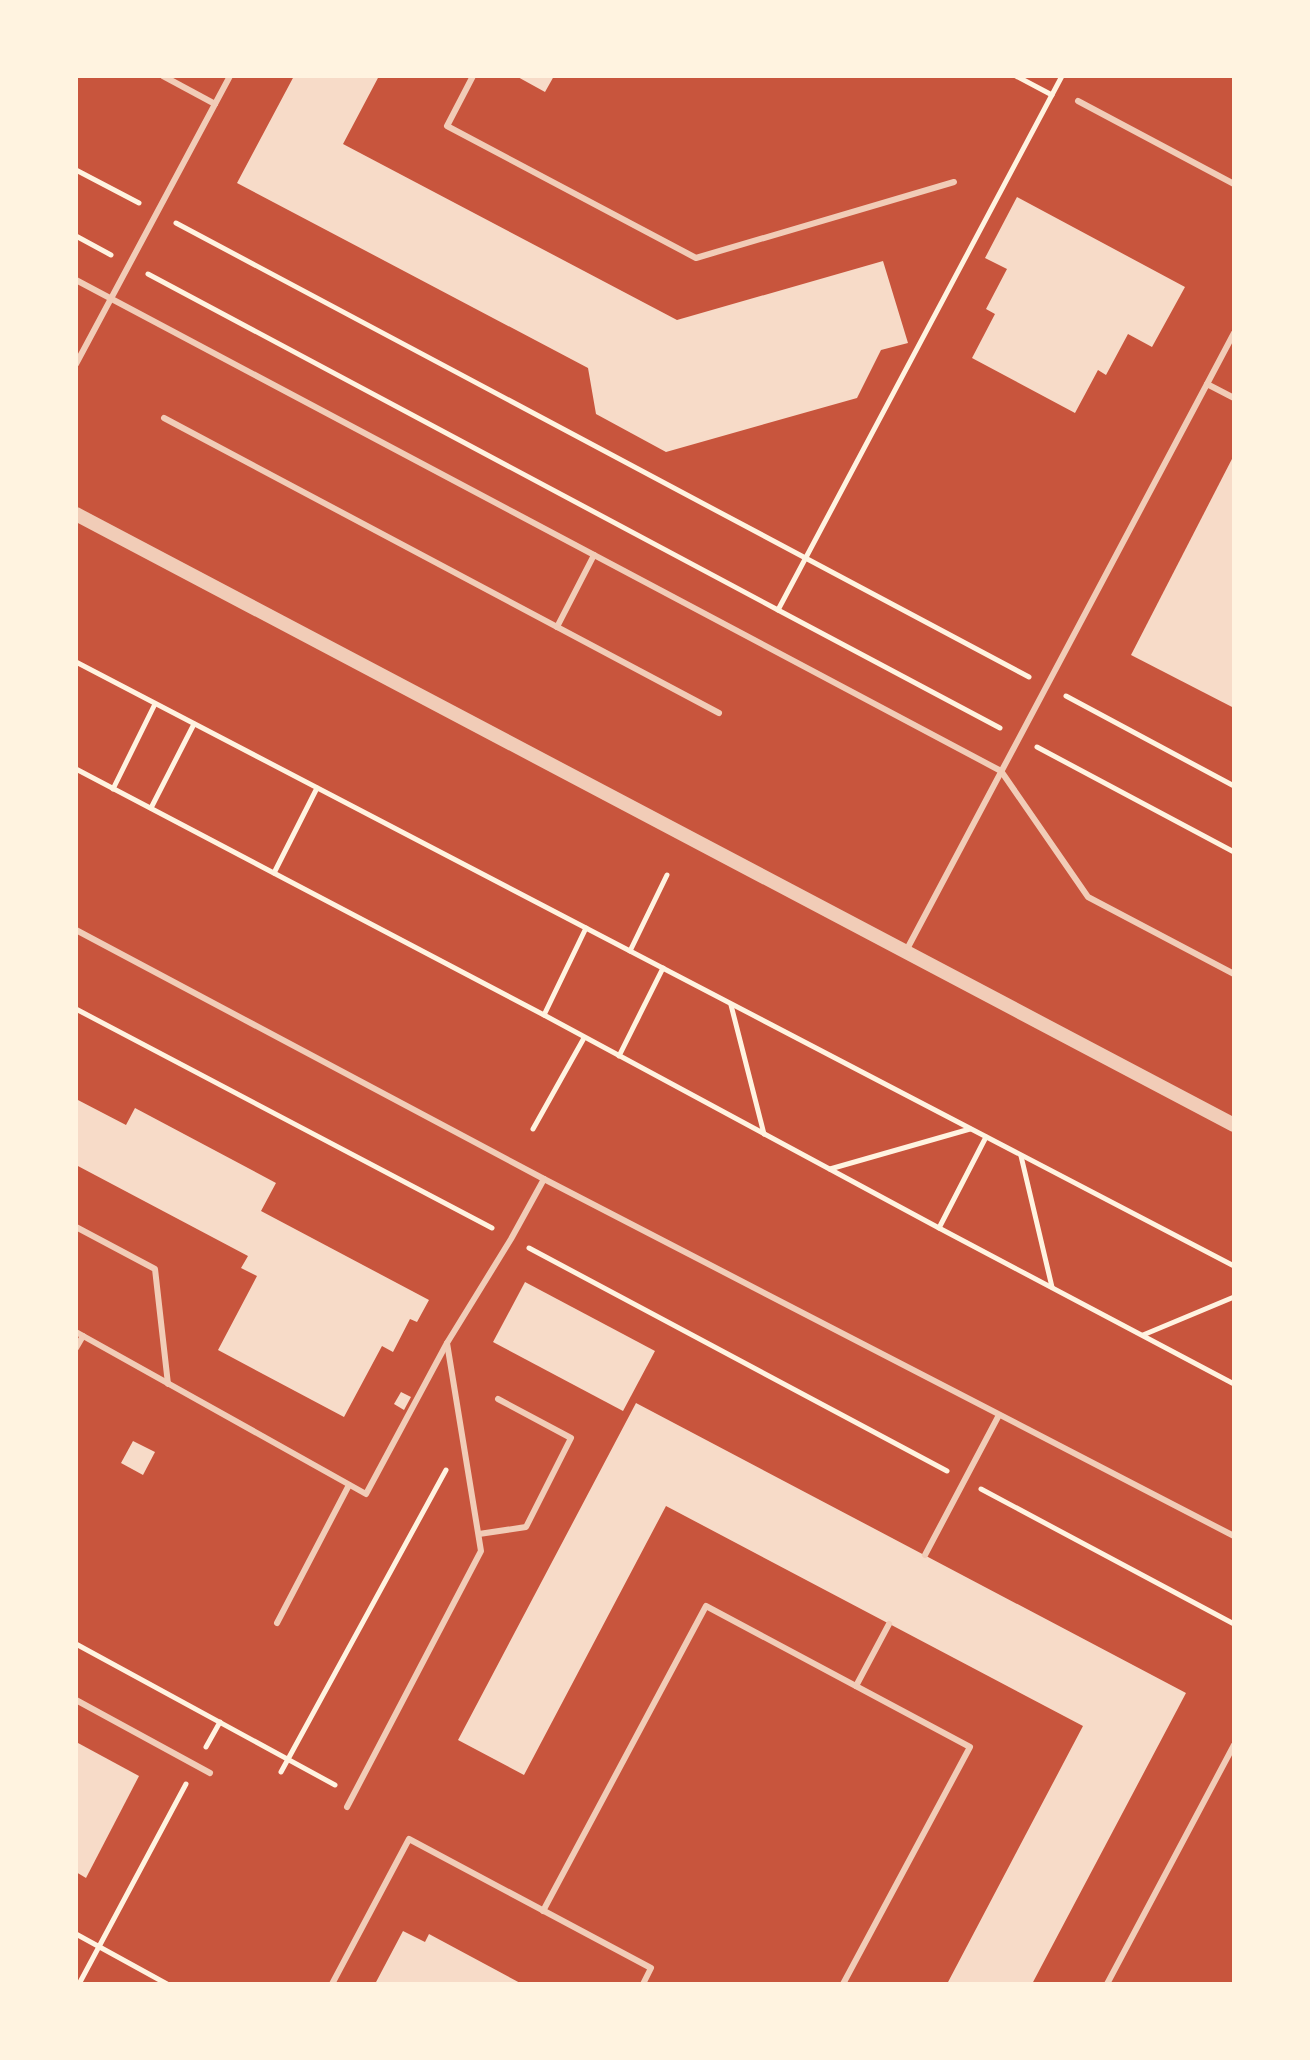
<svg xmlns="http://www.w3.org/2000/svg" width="1310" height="2060" font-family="Manrope,sans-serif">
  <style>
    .building { fill: #f7dbc8 }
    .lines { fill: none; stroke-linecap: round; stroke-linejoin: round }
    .path { stroke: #fff3e0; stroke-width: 5 }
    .service { stroke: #f1ccb7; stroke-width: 6 }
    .tertiary { stroke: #f1ccb7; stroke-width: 14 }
  </style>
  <rect width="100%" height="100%" fill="#c8553d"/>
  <g class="building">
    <polygon points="294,76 379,76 343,144 677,320 883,261 908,343 881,350 857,398 666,452 596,414 588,368 237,183"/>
    <polygon points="516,76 554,76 545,92"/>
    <polygon points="1017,197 1185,287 1152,347 1128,334 1106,375 1098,370 1075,413 972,358 995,314 986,309 1007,269 985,258"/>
    <polygon points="1234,455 1234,708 1131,655"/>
    <polygon points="76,1099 126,1125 135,1108 276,1183 261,1211 429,1300 417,1322 410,1319 393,1352 382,1346 344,1417 218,1350 257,1276 241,1268 248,1256 76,1165"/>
    <polygon points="525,1282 655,1351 623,1411 493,1342"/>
    <polygon points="401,1392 411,1397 404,1410 394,1404"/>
    <polygon points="636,1403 1186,1693 1032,1984 947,1984 1083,1726 666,1506 524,1775 458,1740"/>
    <polygon points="133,1441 155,1452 143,1475 121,1463"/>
    <polygon points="78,1743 139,1776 86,1878 76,1872 76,1748"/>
    <polygon points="403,1931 425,1942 429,1934 522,1984 375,1984"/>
  </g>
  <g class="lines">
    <g class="path">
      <polyline points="1016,76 1052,95"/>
      <polyline points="76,170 139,203"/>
      <polyline points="176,223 1029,677"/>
      <polyline points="76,236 111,255"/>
      <polyline points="148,274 778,610 1062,76"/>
      <polyline points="778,610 1000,728"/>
      <polyline points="76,662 1234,1266"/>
      <polyline points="1066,696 1234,786"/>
      <polyline points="1037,747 1234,852"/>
      <polyline points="76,769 544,1015 939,1228 1234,1384"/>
      <polyline points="113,789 155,704"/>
      <polyline points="151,808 194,724"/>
      <polyline points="274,873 317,788"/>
      <polyline points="630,951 667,875"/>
      <polyline points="731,1005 764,1134"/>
      <polyline points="76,1009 492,1228"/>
      <polyline points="544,1015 586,928"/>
      <polyline points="619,1056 663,968"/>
      <polyline points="533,1129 584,1038"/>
      <polyline points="1021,1156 1052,1287"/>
      <polyline points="830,1169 970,1129"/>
      <polyline points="939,1228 986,1137"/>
      <polyline points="529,1248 947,1471"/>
      <polyline points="1143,1335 1234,1297"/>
      <polyline points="981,1489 1234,1624"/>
      <polyline points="76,1644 335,1785"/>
      <polyline points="206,1747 220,1722"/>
      <polyline points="281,1772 446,1470"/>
      <polyline points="76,1934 167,1984"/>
      <polyline points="79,1984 186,1784"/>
    </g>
    <g class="service">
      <polyline points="163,76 215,104"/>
      <polyline points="473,76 447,126 696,258 954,182"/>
      <polyline points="1078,101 1234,184"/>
      <polyline points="76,280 1001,771 1088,897 1234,974"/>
      <polyline points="76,364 230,76"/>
      <polyline points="1207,384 1234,333"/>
      <polyline points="164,418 719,713"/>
      <polyline points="557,627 594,555"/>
      <polyline points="76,930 544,1179 1234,1536"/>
      <polyline points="906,951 1207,384 1234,398"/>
      <polyline points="76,1227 155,1269 168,1384"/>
      <polyline points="76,1332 366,1494 447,1343"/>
      <polyline points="76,1348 83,1336"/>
      <polyline points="479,1534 526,1527 571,1438 498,1399"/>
      <polyline points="925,1555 999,1415"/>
      <polyline points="277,1623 349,1485"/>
      <polyline points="856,1686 889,1624"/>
      <polyline points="76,1700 210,1773"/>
      <polyline points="347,1807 481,1551 447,1343 511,1239 544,1179"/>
      <polyline points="543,1911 706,1606 970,1747 843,1984"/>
      <polyline points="332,1984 409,1839 651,1968 643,1984"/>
      <polyline points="1107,1984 1234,1745"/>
    </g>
    <polyline class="tertiary" points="76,514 1234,1125"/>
  </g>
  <rect width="1310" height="2060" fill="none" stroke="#fff3e0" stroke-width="156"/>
</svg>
